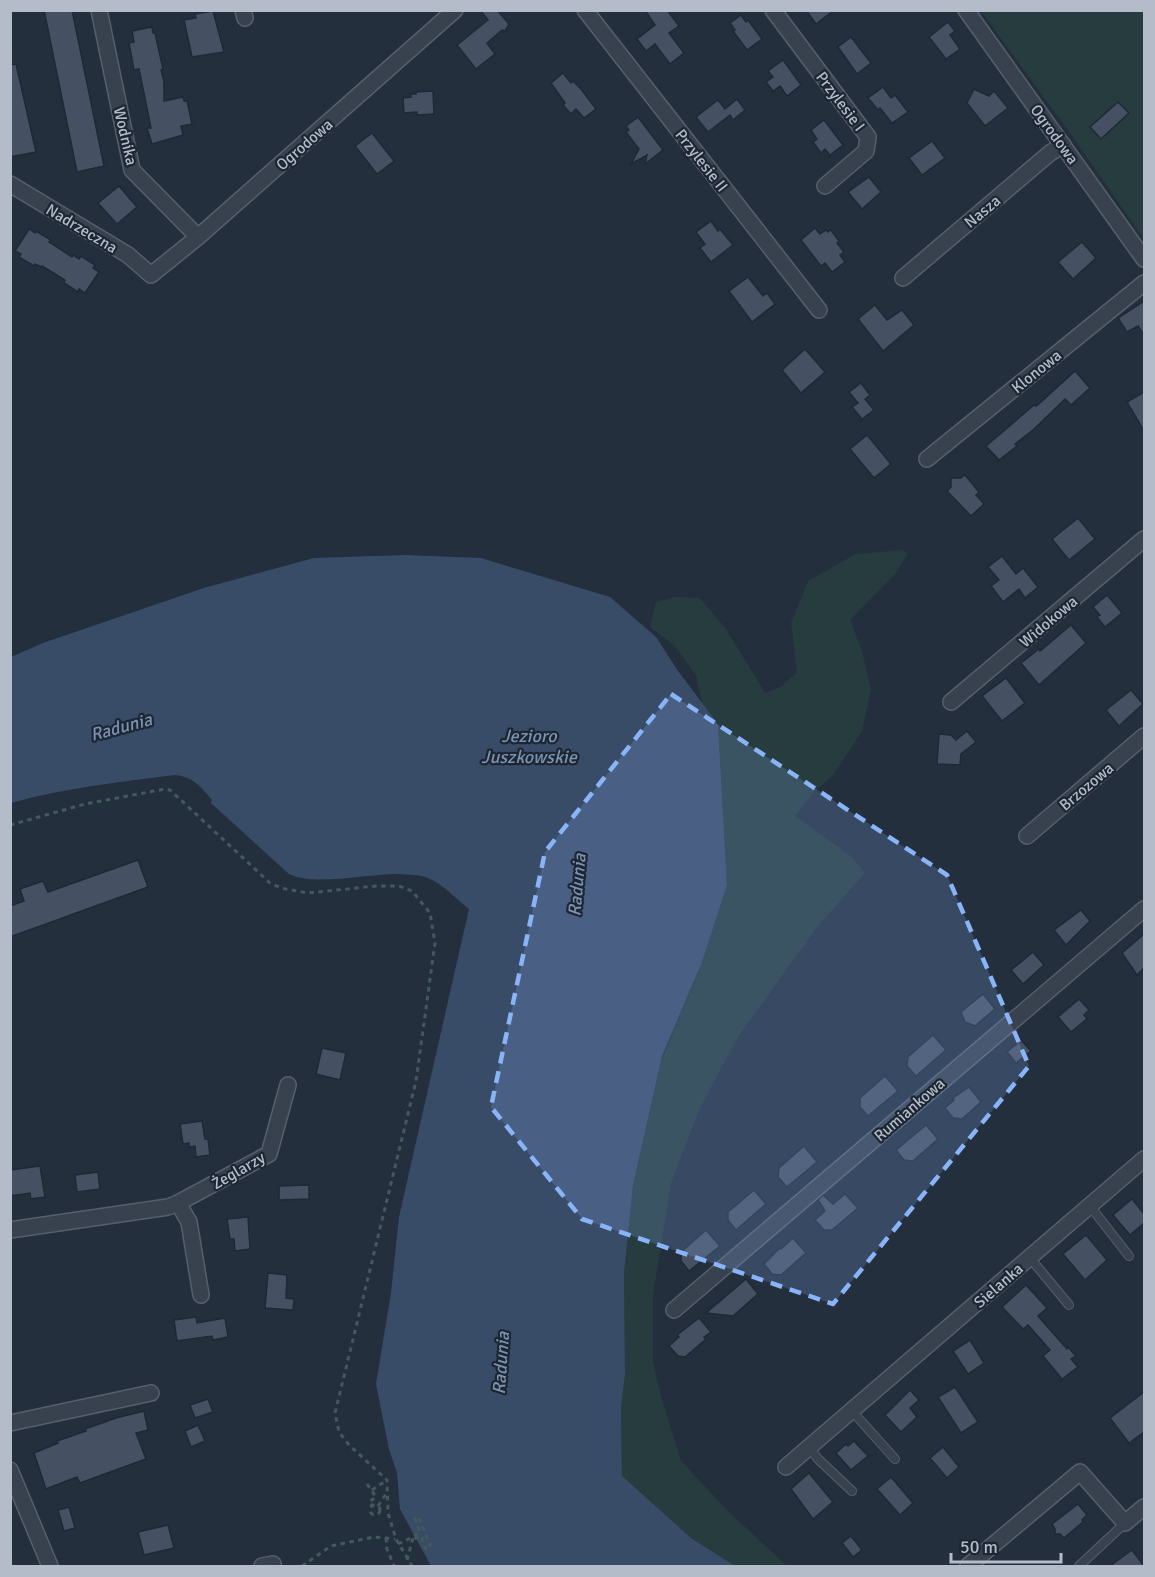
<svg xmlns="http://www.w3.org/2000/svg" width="1155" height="1577" font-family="Signika,sans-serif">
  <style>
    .green { fill: #263c3f }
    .water { fill: #394c67 }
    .building { fill: #455162; stroke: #1f2835; stroke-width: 1.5 }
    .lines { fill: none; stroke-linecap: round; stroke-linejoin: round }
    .lane-casing { stroke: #565f6c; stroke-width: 10 }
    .street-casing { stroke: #565f6c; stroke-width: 18 }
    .path { stroke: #44595c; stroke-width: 3; stroke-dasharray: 4.5 4.5; stroke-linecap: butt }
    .lane { stroke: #38414e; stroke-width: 8 }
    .street { stroke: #38414e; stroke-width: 15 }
    .marked { fill: #8ab4f8; fill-opacity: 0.2; stroke: #8ab4f8; stroke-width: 4.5; stroke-dasharray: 12 8; stroke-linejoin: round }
    .labels { text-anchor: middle; stroke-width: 4.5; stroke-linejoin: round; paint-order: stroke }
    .street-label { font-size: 16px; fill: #b4bcc9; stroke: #1d2633 }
    .water-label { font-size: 18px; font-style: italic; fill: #7c92b1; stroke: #1d2633 }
  </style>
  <rect width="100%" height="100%" fill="#242f3e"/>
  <g class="green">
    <polygon points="981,11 1144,11 1144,239 1072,136"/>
    <polygon points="902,550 908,553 896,573 850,620 862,651 871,690 862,731 834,774 813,793 795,816 852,857 865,873 817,927 738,1037 700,1108 671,1183 653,1295 653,1362 660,1393 681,1461 729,1512 787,1566 735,1566 691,1538 622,1477 621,1406 625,1375 624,1274 633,1185 661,1062 702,962 727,885 718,724 702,704 696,675 674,645 650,627 656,602 674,597 700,598 726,629 765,693 782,686 797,672 791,623 808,581 856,554"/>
  </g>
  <path class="water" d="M406 555 481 558 610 597 656 637 678 671 718 724 727 885 702 962 662 1056 633 1185 624 1274 625 1375 621 1407 622 1476 691 1538 735 1566H431L400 1509 397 1473 389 1449 376 1384 391 1293 399 1217 469 909C456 899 443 884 428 878 419 874 409 875 400 874 367 873 317 887 289 874L211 803 212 800C201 787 194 777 175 775 120 782 64 788 11 803V657L43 643 204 588 314 558Z"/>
  <g class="building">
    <polygon points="44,10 72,10 104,166 77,172"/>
    <polygon points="480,10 497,10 509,24 505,31 502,30 487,43 495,54 476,69 457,45 488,20"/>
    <polygon points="645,10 667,10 679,26 669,33 684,53 670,64 655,44 646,51 637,39 655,25"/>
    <polygon points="806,10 834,10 816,24"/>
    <polygon points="213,11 224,52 192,57 184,20 196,18 195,14"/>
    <polygon points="741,15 746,22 748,20 762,39 747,50 733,31 735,30 730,23"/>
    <polygon points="948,22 955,31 950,35 960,49 946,59 929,37"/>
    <polygon points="152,27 153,33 155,33 163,69 161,70 164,81 164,101 183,97 184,101 187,101 192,124 181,126 183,135 152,144 147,128 151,128 139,69 134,70 129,43 134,42 132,31"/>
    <polygon points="851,37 871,63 857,74 838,47"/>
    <polygon points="783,60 801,85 787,96 780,86 773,91 766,82 773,77 768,71"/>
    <polygon points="16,64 36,152 10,157 10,65"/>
    <polygon points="563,73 571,83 573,81 581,89 596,109 584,118 576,109 571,114 563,105 565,103 551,83"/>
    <polygon points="883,87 891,98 895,95 908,112 892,123 880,108 878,110 868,98"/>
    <polygon points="974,89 989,96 994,91 1008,108 985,126 967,103"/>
    <polygon points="433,91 434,114 417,115 417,112 404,113 403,98 411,97 411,94 416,94 416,92"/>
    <polygon points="737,99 745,110 733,120 730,115 708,132 696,117 718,100 725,109"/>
    <polygon points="1118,102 1129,113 1101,139 1090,127"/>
    <polygon points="638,117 663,150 645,164 647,155 631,164 639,149 626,132 629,130 626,126"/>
    <polygon points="824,120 843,145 830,155 825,149 821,153 813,142 817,139 811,130"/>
    <polygon points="372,133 394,161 377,174 355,146"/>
    <polygon points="932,141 945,158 922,175 909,158"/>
    <polygon points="869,177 881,192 862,209 848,192"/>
    <polygon points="119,186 137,207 117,224 98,203"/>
    <polygon points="711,221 718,231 720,229 733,245 711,262 700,248 705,244 696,232"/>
    <polygon points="815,228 820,234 826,230 828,232 831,230 839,241 837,243 844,252 840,255 845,262 832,272 825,263 821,266 801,240"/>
    <polygon points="29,229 35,233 36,231 51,240 49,242 72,257 73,255 79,259 81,256 95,265 93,268 99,272 85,293 79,289 78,292 64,283 65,280 42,266 41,267 35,264 34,266 19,257 21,254 15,251"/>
    <polygon points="1082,242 1096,258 1073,279 1058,262"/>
    <polygon points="748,277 763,296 767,293 775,304 752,322 729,291"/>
    <polygon points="1144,301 1144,335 1138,326 1127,332 1118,318"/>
    <polygon points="875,305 887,320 902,310 914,325 883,351 858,319"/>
    <polygon points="805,349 825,372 801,393 782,370"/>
    <polygon points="1075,371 1090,388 1071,405 1065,399 1033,430 1015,444 1017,446 999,460 986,446 1034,405 1036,406 1041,402"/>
    <polygon points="861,383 870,395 865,399 874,410 862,419 852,407 858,403 849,392"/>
    <polygon points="1144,392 1144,431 1127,402"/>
    <polygon points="867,435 891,464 874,478 850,449"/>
    <polygon points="965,475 979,492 976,495 984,504 971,516 947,491 951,487 951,478 961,478"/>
    <polygon points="1078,518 1095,539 1069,560 1052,539"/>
    <polygon points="1002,556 1016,574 1023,568 1038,587 1025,598 1019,589 1003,602 991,586 999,580 988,567"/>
    <polygon points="1107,595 1122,613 1105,627 1097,617 1100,615 1093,607"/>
    <polygon points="1071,625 1086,643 1039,685 1021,663 1039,649 1040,651"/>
    <polygon points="1006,678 1025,703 1002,721 982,696"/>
    <polygon points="1131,690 1143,704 1119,726 1106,710"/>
    <polygon points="967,731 976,742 961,754 960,765 937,764 939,734 951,735 956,740"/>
    <polygon points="138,860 148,887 10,937 10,906 24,901 20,889 43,881 48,892"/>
    <polygon points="1081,910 1090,921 1066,945 1054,930"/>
    <polygon points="1144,934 1144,968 1137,975 1122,953"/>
    <polygon points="1033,952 1044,965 1023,984 1011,970"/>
    <polygon points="983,994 995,1009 975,1026 965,1022 961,1012"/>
    <polygon points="1079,999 1089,1010 1084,1015 1087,1019 1071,1032 1058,1017"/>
    <polygon points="933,1035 946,1050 916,1076 907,1066 908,1057"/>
    <polygon points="1021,1040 1031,1051 1016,1063 1007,1052"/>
    <polygon points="322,1048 346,1053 340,1080 316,1074"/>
    <polygon points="885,1076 898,1091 868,1116 860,1107 860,1098"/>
    <polygon points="969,1087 981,1102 962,1119 953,1118 945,1108 954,1100 953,1098"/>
    <polygon points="202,1121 205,1139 208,1139 210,1155 196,1157 195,1146 189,1147 189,1143 183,1144 180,1124"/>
    <polygon points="926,1125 938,1139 913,1161 904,1160 896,1150"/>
    <polygon points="804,1146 817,1162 787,1187 778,1177 779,1168"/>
    <polygon points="40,1166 45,1197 31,1199 30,1193 10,1196 10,1170"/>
    <polygon points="98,1172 100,1189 77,1192 75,1175"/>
    <polygon points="309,1185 309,1199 279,1200 279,1186"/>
    <polygon points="754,1190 766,1204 736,1230 728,1220 728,1212"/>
    <polygon points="845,1194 858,1208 832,1230 824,1230 815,1220 825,1211 818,1200 823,1195 833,1204"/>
    <polygon points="1132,1199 1144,1214 1144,1223 1130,1235 1113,1215"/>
    <polygon points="248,1217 250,1249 235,1251 234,1239 230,1239 227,1219"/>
    <polygon points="706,1230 720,1246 689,1271 681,1261 681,1252"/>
    <polygon points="1086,1235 1107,1260 1085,1280 1063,1254"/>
    <polygon points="793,1238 806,1253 781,1275 772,1274 764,1264 780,1248 781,1249"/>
    <polygon points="268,1273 287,1275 286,1298 294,1299 293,1310 265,1308"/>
    <polygon points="746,1279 758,1294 733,1316 706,1313"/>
    <polygon points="1026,1285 1047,1308 1038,1316 1067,1349 1068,1347 1076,1356 1071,1359 1078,1367 1062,1379 1043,1356 1050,1350 1028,1325 1023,1329 1002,1307"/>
    <polygon points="196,1317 197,1323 225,1318 228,1337 213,1340 212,1336 177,1341 174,1320"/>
    <polygon points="699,1318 711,1332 704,1337 706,1339 685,1357 678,1356 669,1346 679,1337 677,1335"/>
    <polygon points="970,1340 984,1363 968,1374 953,1351"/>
    <polygon points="955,1387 978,1422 961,1433 938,1397"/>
    <polygon points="910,1390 919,1400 910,1408 917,1417 901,1432 885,1415"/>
    <polygon points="1144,1392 1144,1432 1129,1443 1110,1418"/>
    <polygon points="208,1399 213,1412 195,1418 190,1405"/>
    <polygon points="144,1411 148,1430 136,1433 146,1459 80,1483 77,1477 46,1489 34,1453 58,1443 57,1441 86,1431 85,1429 116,1418"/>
    <polygon points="198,1425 205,1441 191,1447 185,1431"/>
    <polygon points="854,1441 868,1456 851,1470 836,1453 846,1444 848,1446"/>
    <polygon points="943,1447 959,1467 947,1478 930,1458"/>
    <polygon points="809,1473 833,1502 813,1519 791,1489"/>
    <polygon points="891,1477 913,1503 900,1515 877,1489"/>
    <polygon points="1078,1504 1087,1515 1082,1520 1083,1522 1064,1538 1060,1534 1055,1534 1055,1529 1052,1524"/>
    <polygon points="69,1507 75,1528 64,1531 58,1510"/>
    <polygon points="168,1525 174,1548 144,1555 138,1532"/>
    <polygon points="851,1536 862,1550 853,1557 842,1543"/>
    <polygon points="1132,1550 1144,1566 1110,1566"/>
  </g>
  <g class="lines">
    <g class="lane-casing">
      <g id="lane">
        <polyline points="1090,1206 1129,1256"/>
        <polyline points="1030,1258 1069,1305"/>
        <polyline points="852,1411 895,1459"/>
        <polyline points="809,1447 818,1459 852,1491"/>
        <polyline points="1079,1566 1125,1523"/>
      </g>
    </g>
    <g class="street-casing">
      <g id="street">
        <polyline points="99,10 132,170 198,237"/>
        <polyline points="243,10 245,18"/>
        <polyline points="585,10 819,310"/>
        <polyline points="773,10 868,137 866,151 825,186"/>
        <polyline points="966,10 1144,259"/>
        <polyline points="10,184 128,255 151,275 198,237 455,10"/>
        <polyline points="903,278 1050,153 1063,145"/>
        <polyline points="927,459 1144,283"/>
        <polyline points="951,702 1144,539"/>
        <polyline points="1027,836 1144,736"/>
        <polyline points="178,1203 189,1222 201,1295"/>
        <polyline points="10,1230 168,1207 178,1203 269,1154 288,1085"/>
        <polyline points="674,1310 1144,909"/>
        <polyline points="10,1423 151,1393"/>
        <polyline points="786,1467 1144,1159"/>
        <polyline points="10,1470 50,1566"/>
        <polyline points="262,1566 273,1564"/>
        <polyline points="968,1566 1080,1472 1125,1523 1144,1507"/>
      </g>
    </g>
    <g class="path">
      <polyline points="10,825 85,804 165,789 170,790 270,883 281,888 308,893 376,886 399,886 412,891 430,913 435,943 416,1081 335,1413 339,1432 349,1445 387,1480 388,1513 396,1539 412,1566"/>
      <polyline points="367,1484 376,1497 369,1502 373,1506"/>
      <polyline points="372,1490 387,1480"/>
      <circle cx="375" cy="1510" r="5"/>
      <polyline points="378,1506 388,1491"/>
      <polygon points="419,1518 431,1548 426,1549 421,1536 414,1539 413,1536 420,1533 415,1519"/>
      <polyline points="386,1538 387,1549 394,1566"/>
      <polyline points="398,1544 413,1537"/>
      <polyline points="407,1560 413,1538"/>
      <polyline points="302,1566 331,1546 374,1537 395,1539"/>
    </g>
    <use href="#lane" class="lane"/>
    <use href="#street" class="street"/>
  </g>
  <path class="marked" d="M671 694 947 875 1029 1066 833 1304 582 1219 491 1107 545 852Z"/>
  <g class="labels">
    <g class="street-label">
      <text transform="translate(841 101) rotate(53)" y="6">Przylesie I</text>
      <text transform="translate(1055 134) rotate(54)" y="6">Ogrodowa</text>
      <text transform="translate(126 136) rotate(77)" y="6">Wodnika</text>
      <text transform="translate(304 144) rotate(-41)" y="6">Ogrodowa</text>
      <text transform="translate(702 160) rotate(52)" y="6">Przylesie II</text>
      <text transform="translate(982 211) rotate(-40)" y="6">Nasza</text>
      <text transform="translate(82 228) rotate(31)" y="6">Nadrzeczna</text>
      <text transform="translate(1036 371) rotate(-39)" y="6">Klonowa</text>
      <text transform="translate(1048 621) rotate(-40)" y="6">Widokowa</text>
      <text transform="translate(1086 786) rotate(-40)" y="6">Brzozowa</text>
      <text transform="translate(909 1109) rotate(-41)" y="6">Rumiankowa</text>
      <text transform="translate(238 1170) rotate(-30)" y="6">Żeglarzy</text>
      <text transform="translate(998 1285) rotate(-41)" y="6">Sielanka</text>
    </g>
    <g class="water-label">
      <text transform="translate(121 727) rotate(-15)" y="6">Radunia</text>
      <text x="529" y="742">Jezioro<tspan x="529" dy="21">Juszkowskie</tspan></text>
      <text transform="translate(577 885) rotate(-85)" y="6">Radunia</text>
      <text transform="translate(501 1363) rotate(-86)" y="6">Radunia</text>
    </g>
  </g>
  <rect width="1155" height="1577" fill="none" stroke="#b4bcc9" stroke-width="24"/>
  <path d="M951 1553v9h110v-9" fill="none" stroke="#b4bcc9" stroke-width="3"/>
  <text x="960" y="1553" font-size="18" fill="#b4bcc9" stroke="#1d2633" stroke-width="4.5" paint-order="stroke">50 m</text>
</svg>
